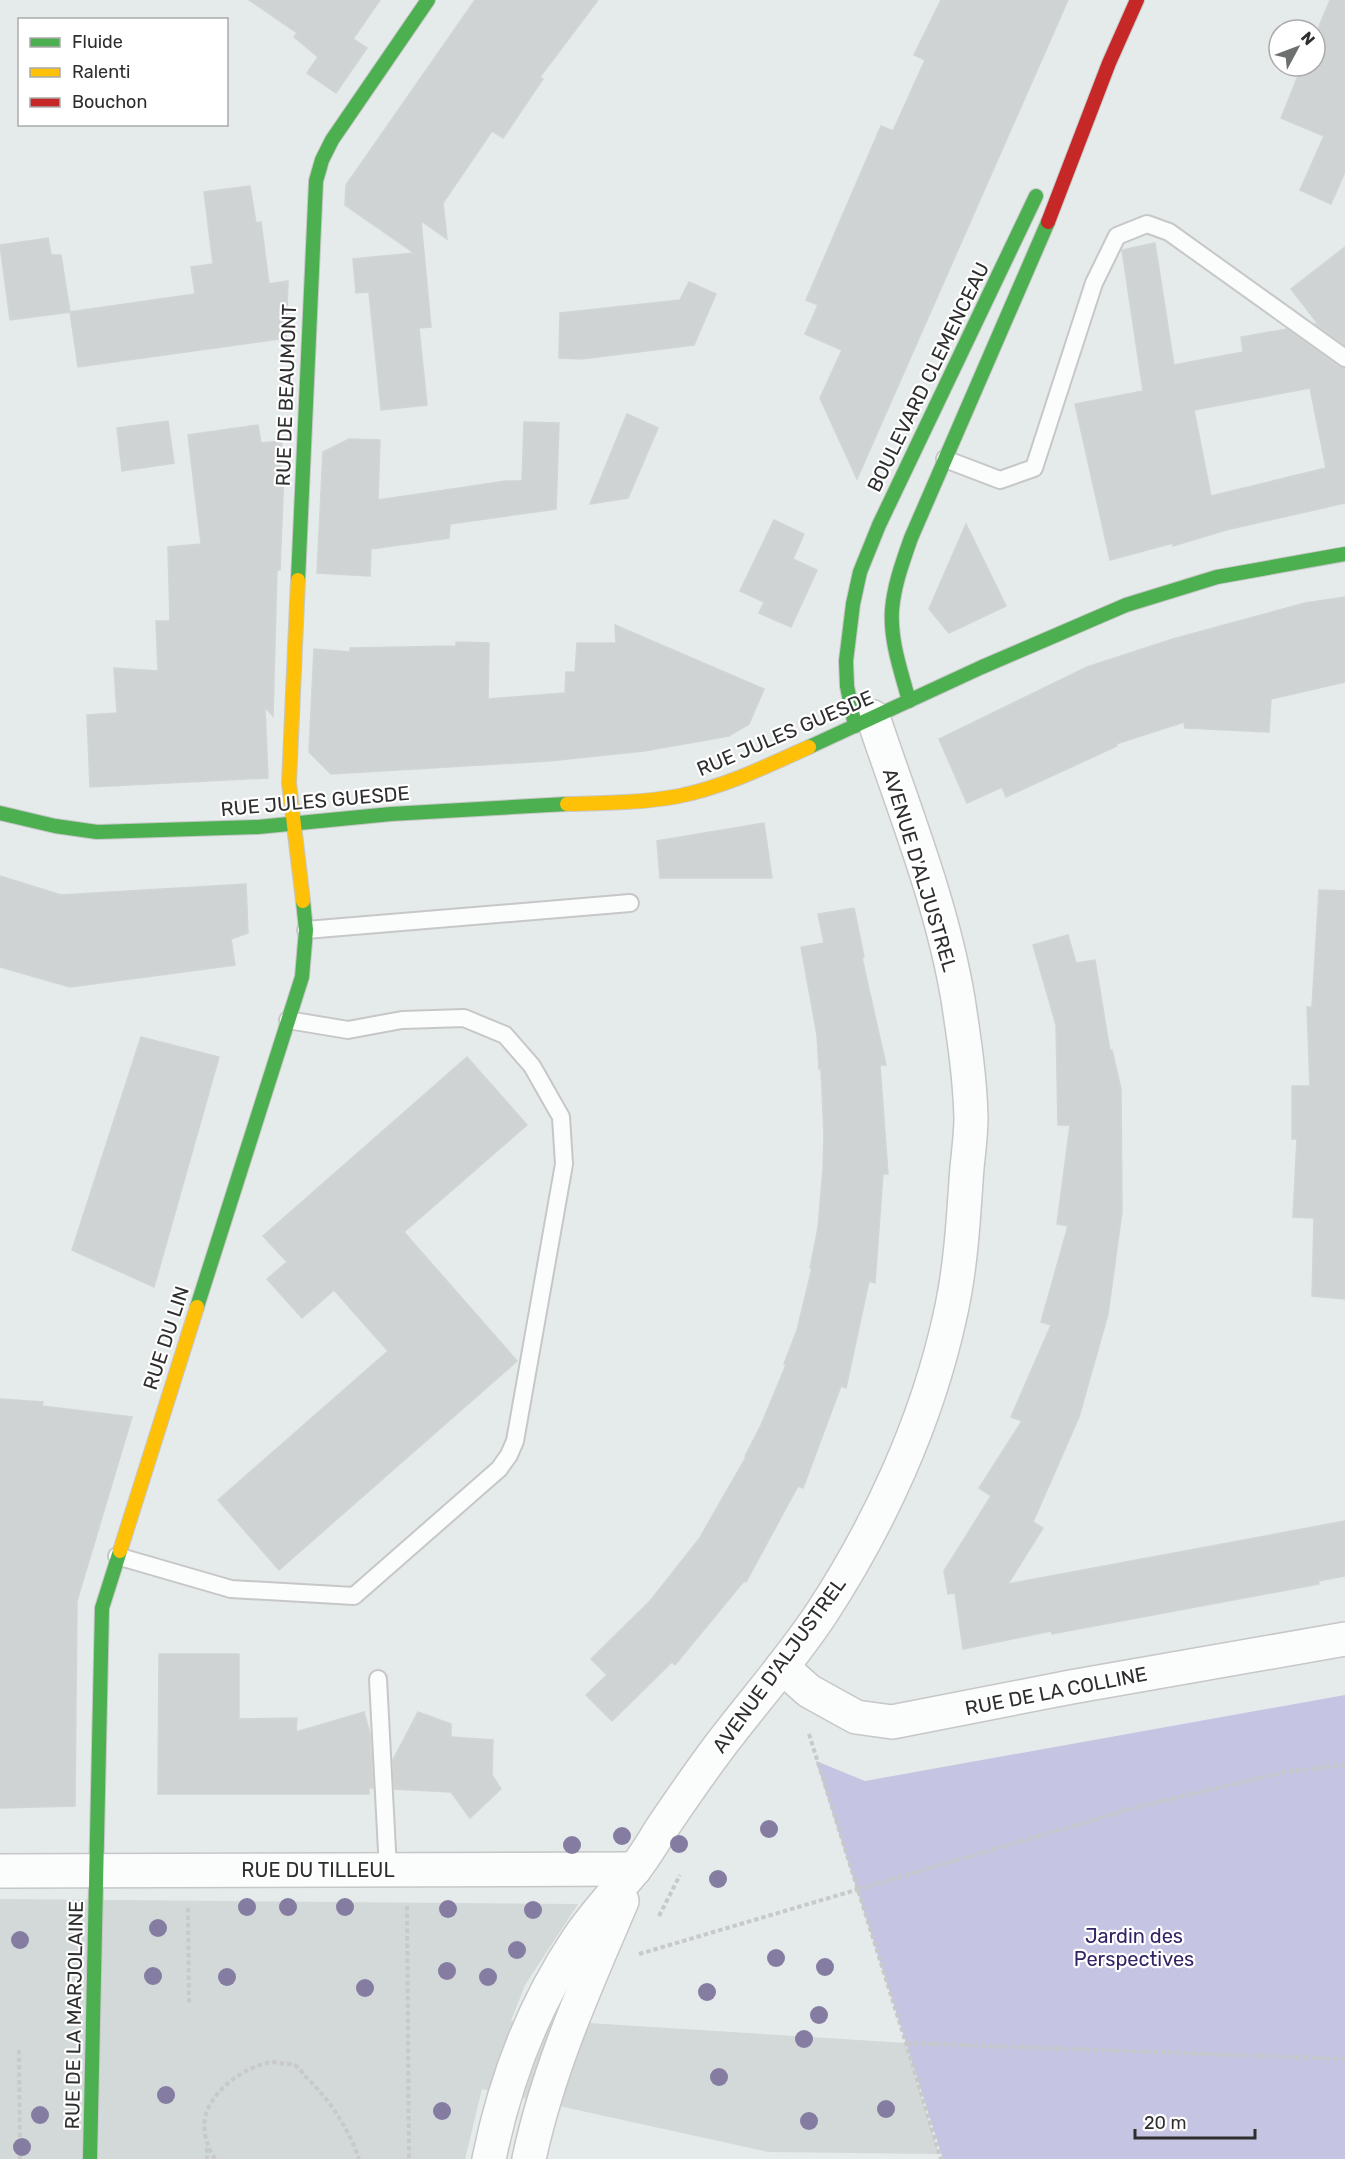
<svg xmlns="http://www.w3.org/2000/svg" width="1345" height="2159" font-family="Rubik,sans-serif">
  <style>
    .green { fill: #c6c4e3 }
    .plaza { fill: #d3d8d8 }
    .building { fill: #d0d3d3; stroke: #d1d5d5; stroke-width: 1.5; fill-rule: evenodd }
    .lines { fill: none; stroke-linecap: round; stroke-linejoin: round }
    .lane-casing { stroke: #c7c7c7; stroke-width: 20 }
    .street-casing { stroke: #c7c7c7; stroke-width: 36 }
    .fast-casing { stroke: #c7c7c7; stroke-width: 16 }
    .slow-casing { stroke: #c7c7c7; stroke-width: 16 }
    .jam-casing { stroke: #c7c7c7; stroke-width: 16 }
    .path { stroke: #c8c9c9; stroke-width: 4; stroke-dasharray: 4.5 3; stroke-linecap: butt }
    .lane { stroke: #fbfcfc; stroke-width: 16 }
    .street { stroke: #fbfcfc; stroke-width: 33 }
    .fast { stroke: #4caf50; stroke-width: 14 }
    .slow { stroke: #ffc107; stroke-width: 14 }
    .jam { stroke: #c62828; stroke-width: 14 }
    .tree { fill: #847da1 }
    .labels { text-anchor: middle; stroke-width: 4.5; stroke-linejoin: round; paint-order: stroke }
    .street-label { font-size: 20px; fill: #2e2e2e; stroke: #fff }
    .park-label { font-size: 20px; fill: #342465; stroke: #fff }
  </style>
  <rect width="100%" height="100%" fill="#e5eaea"/>
  <polygon class="green" points="1345,1695 1345,2159 943,2159 816,1761 865,1781"/>
  <polygon class="plaza" points="0,1899 578,1904 525,1985 511,2021 589,2023 906,2043 939,2154 768,2152 482,2089 465,2159 0,2159"/>
  <g class="building">
    <polygon points="249,0 380,0 353,39 367,48 336,93 307,73 318,57 294,37 297,33"/>
    <polygon points="475,0 598,0 540,77 543,79 503,138 492,131 443,203 447,239 421,221 431,327 419,328 427,405 381,410 369,292 356,293 353,259 414,253 345,205 346,185"/>
    <polygon points="941,0 1068,0 857,479 820,398 842,350 805,334 818,305 806,300 881,126 893,131 925,60 914,55"/>
    <polygon points="1330,0 1345,0 1345,172 1331,204 1300,190 1324,136 1281,118 1302,66 1315,66 1315,36"/>
    <polygon points="250,186 256,223 261,222 269,284 288,281 286,338 78,367 70,312 195,294 191,267 213,264 204,192"/>
    <polygon points="48,238 51,255 61,255 70,312 10,320 0,245"/>
    <path d="M1155 243 1174 365 1243 352 1241 337 1287 329 1339 367 1345 368V503L1226 530 1173 546V543L1110 560 1075 404 1143 391 1122 250ZM1310 388 1326 468 1211 496 1194 410Z"/>
    <polygon points="1345,247 1345,345 1316,324 1318,324 1291,289"/>
    <polygon points="689,282 716,294 694,345 581,359 559,358 560,313 680,300"/>
    <polygon points="627,414 658,428 628,498 590,504"/>
    <polygon points="168,421 174,463 122,471 117,428"/>
    <polygon points="524,422 559,423 556,509 450,524 449,538 371,549 370,576 317,573 323,452 349,439 380,440 378,500 506,481 522,481"/>
    <polygon points="258,425 261,443 282,441 280,475 284,473 280,570 277,570 273,716 265,707 268,778 90,787 87,715 117,713 114,668 158,671 156,621 170,621 168,547 201,544 188,435"/>
    <polygon points="774,520 804,534 793,559 817,570 791,627 759,613 764,602 740,591"/>
    <polygon points="966,524 1006,606 949,633 929,609"/>
    <polygon points="1345,597 1345,682 1271,699 1269,732 1185,728 1184,722 1116,744 1117,746 1006,797 1002,787 967,803 939,739 1087,667 1173,639 1305,603"/>
    <polygon points="615,625 764,689 749,724 729,736 644,751 549,761 331,774 309,752 314,649 350,652 350,648 456,646 456,642 489,643 488,699 565,693 566,672 575,672 577,643 616,643"/>
    <polygon points="764,823 772,878 660,878 657,841"/>
    <polygon points="0,876 61,895 246,884 248,933 231,939 235,965 70,987 0,967"/>
    <polygon points="1319,890 1345,891 1345,1299 1312,1296 1314,1218 1293,1217 1297,1139 1292,1139 1292,1086 1310,1086 1307,1007 1312,1007"/>
    <polygon points="854,908 864,957 862,958 886,1065 880,1065 888,1174 883,1174 875,1283 869,1281 846,1388 841,1386 803,1488 798,1486 746,1582 744,1581 675,1665 672,1662 612,1721 586,1695 607,1675 591,1659 650,1601 699,1539 746,1457 745,1456 761,1425 786,1365 784,1364 797,1330 812,1268 810,1268 818,1228 823,1169 824,1135 821,1069 819,1069 817,1035 801,947 824,943 818,914"/>
    <polygon points="1068,935 1076,963 1095,960 1110,1051 1112,1050 1121,1089 1122,1212 1108,1314 1079,1417 1033,1522 1043,1528 1008,1584 1345,1521 1345,1576 1318,1581 1319,1584 1052,1634 1051,1631 963,1649 955,1593 948,1594 944,1571 991,1496 979,1488 1022,1421 1011,1417 1051,1325 1041,1322 1068,1226 1057,1224 1070,1125 1058,1125 1056,1025 1033,945"/>
    <polygon points="141,1037 219,1057 154,1287 72,1250"/>
    <polygon points="467,1057 527,1125 404,1232 517,1361 279,1570 218,1500 388,1351 334,1290 302,1318 267,1279 287,1262 263,1236"/>
    <polygon points="0,1399 43,1402 42,1406 132,1417 77,1601 75,1806 0,1808"/>
    <polygon points="159,1654 239,1654 239,1719 297,1718 296,1732 364,1712 370,1734 373,1788 369,1788 369,1794 158,1794"/>
    <polygon points="418,1712 451,1724 451,1737 493,1740 492,1775 501,1789 470,1818 451,1792 394,1789 393,1760"/>
  </g>
  <g class="lines">
    <g class="lane-casing">
      <g id="lane">
        <polyline points="945,459 1000,480 1034,468 1094,283 1117,236 1147,224 1169,232 1345,358"/>
        <polyline points="306,930 630,903"/>
        <polyline points="117,1556 231,1589 354,1596 499,1469 509,1455 515,1441 564,1164 561,1117 532,1066 505,1035 464,1018 402,1020 348,1030 288,1020"/>
        <polyline points="378,1679 388,1870"/>
      </g>
    </g>
    <g class="street-casing">
      <g id="street">
        <polyline points="782,1667 809,1691 856,1717 892,1722 1071,1687 1345,1639"/>
        <polyline points="0,1871 635,1869"/>
        <path d="M489 2159C505 2080 533 2006 578 1939 594 1915 614 1894 633 1871 645 1857 654 1840 664 1825 685 1794 706 1763 729 1734 760 1694 793 1656 821 1614 880 1524 927 1421 950 1316 960 1272 963 1227 966 1181 967 1161 971 1139 971 1118 970 1078 964 1038 958 999 942 903 904 810 873 717"/>
        <path d="M529 2159C548 2069 586 1985 622 1901"/>
      </g>
    </g>
    <g class="fast-casing">
      <g id="fast">
        <polyline points="298,580 316,181 322,160 332,140 428,0"/>
        <path d="M909 701C901 671 890 641 892 610 894 585 903 561 911 538L1048 222"/>
        <polyline points="855,726 847,686 846,661 853,604 860,572 879,525 1036,196"/>
        <polyline points="809,747 982,667 1126,605 1217,577 1345,554"/>
        <polyline points="0,813 55,826 97,832 258,827 391,814 567,804"/>
        <polyline points="197,1307 302,977 306,930 303,901"/>
        <polyline points="90,2159 102,1608 120,1551"/>
      </g>
    </g>
    <g class="slow-casing">
      <g id="slow">
        <polyline points="298,580 289,783 303,901"/>
        <path d="M567 804C605 803 642 803 679 796 724 787 767 766 809 747"/>
        <polyline points="120,1551 197,1307"/>
      </g>
    </g>
    <g class="jam-casing">
      <polyline id="jam" points="1048,222 1109,63 1137,0"/>
    </g>
    <g class="path">
      <polyline points="809,1734 906,2043 941,2159"/>
      <polyline points="407,1906 409,2159"/>
      <polyline points="188,1908 189,2005"/>
      <polyline points="659,1916 680,1875"/>
      <polyline points="639,1954 1137,1807 1285,1772 1345,1765"/>
      <polyline points="906,2043 1345,2059"/>
      <polyline points="19,2050 20,2159"/>
      <polyline points="207,2148 207,2159"/>
      <path d="M215 2159C206 2145 201 2127 207 2111 216 2088 244 2068 267 2063 272 2061 280 2063 285 2064 288 2064 292 2064 294 2065 298 2066 302 2072 304 2075 329 2099 348 2127 359 2159"/>
    </g>
    <use href="#lane" class="lane"/>
    <use href="#street" class="street"/>
    <use href="#fast" class="fast"/>
    <use href="#slow" class="slow"/>
    <use href="#jam" class="jam"/>
  </g>
  <g class="tree">
    <circle cx="769" cy="1829" r="9"/>
    <circle cx="622" cy="1836" r="9"/>
    <circle cx="679" cy="1844" r="9"/>
    <circle cx="572" cy="1845" r="9"/>
    <circle cx="718" cy="1879" r="9"/>
    <circle cx="247" cy="1907" r="9"/>
    <circle cx="288" cy="1907" r="9"/>
    <circle cx="345" cy="1907" r="9"/>
    <circle cx="448" cy="1909" r="9"/>
    <circle cx="533" cy="1910" r="9"/>
    <circle cx="158" cy="1928" r="9"/>
    <circle cx="20" cy="1940" r="9"/>
    <circle cx="517" cy="1950" r="9"/>
    <circle cx="776" cy="1958" r="9"/>
    <circle cx="825" cy="1967" r="9"/>
    <circle cx="447" cy="1971" r="9"/>
    <circle cx="153" cy="1976" r="9"/>
    <circle cx="227" cy="1977" r="9"/>
    <circle cx="488" cy="1977" r="9"/>
    <circle cx="365" cy="1988" r="9"/>
    <circle cx="707" cy="1992" r="9"/>
    <circle cx="819" cy="2015" r="9"/>
    <circle cx="804" cy="2039" r="9"/>
    <circle cx="719" cy="2077" r="9"/>
    <circle cx="166" cy="2095" r="9"/>
    <circle cx="886" cy="2109" r="9"/>
    <circle cx="442" cy="2111" r="9"/>
    <circle cx="40" cy="2115" r="9"/>
    <circle cx="809" cy="2121" r="9"/>
    <circle cx="22" cy="2147" r="9"/>
  </g>
  <g class="labels">
    <g class="street-label">
      <text transform="translate(928 377) rotate(-64)" y="7">BOULEVARD CLEMENCEAU</text>
      <text transform="translate(286 395) rotate(-88)" y="7">RUE DE BEAUMONT</text>
      <text transform="translate(785 733) rotate(-23)" y="7">RUE JULES GUESDE</text>
      <text transform="translate(315 801) rotate(-5)" y="7">RUE JULES GUESDE</text>
      <text transform="translate(920 870) rotate(73)" y="7">AVENUE D'ALJUSTREL</text>
      <text transform="translate(166 1338) rotate(-72)" y="7">RUE DU LIN</text>
      <text transform="translate(779 1665) rotate(-54)" y="7">AVENUE D'ALJUSTREL</text>
      <text transform="translate(1056 1691) rotate(-11)" y="7">RUE DE LA COLLINE</text>
      <text x="318" y="1877">RUE DU TILLEUL</text>
      <text transform="translate(74 2015) rotate(-89)" y="7">RUE DE LA MARJOLAINE</text>
    </g>
    <g class="park-label">
      <text x="1134" y="1943">Jardin des<tspan x="1134" dy="23">Perspectives</tspan></text>
    </g>
  </g>
  <rect x="18" y="18" width="210" height="108" fill="#ffffff" stroke="#ababab" stroke-width="1.5"/>
  <rect x="30" y="38" width="30" height="9" fill="#4caf50" stroke="#ababab" stroke-width="1.5"/>
  <text x="72" y="48" font-size="18" fill="#2e2e2e">Fluide</text>
  <rect x="30" y="68" width="30" height="9" fill="#ffc107" stroke="#ababab" stroke-width="1.5"/>
  <text x="72" y="78" font-size="18" fill="#2e2e2e">Ralenti</text>
  <rect x="30" y="98" width="30" height="9" fill="#c62828" stroke="#ababab" stroke-width="1.5"/>
  <text x="72" y="108" font-size="18" fill="#2e2e2e">Bouchon</text>
  <g transform="translate(1297 48) rotate(49)"><circle r="28" fill="#ffffff" stroke="#ababab" stroke-width="1.5"/>
  <path d="M0-4.5L10 22L0 15L-10 22Z" fill="#6e7070"/>
  <text y="-9" font-size="16" font-weight="bold" text-anchor="middle" fill="#2e2e2e">N</text>
  </g>
  <path d="M1135 2129v9h120v-9" fill="none" stroke="#2e2e2e" stroke-width="3"/>
  <text x="1144" y="2129" font-size="18" fill="#2e2e2e" stroke="#ffffff" stroke-width="4.5" paint-order="stroke">20 m</text>
</svg>
